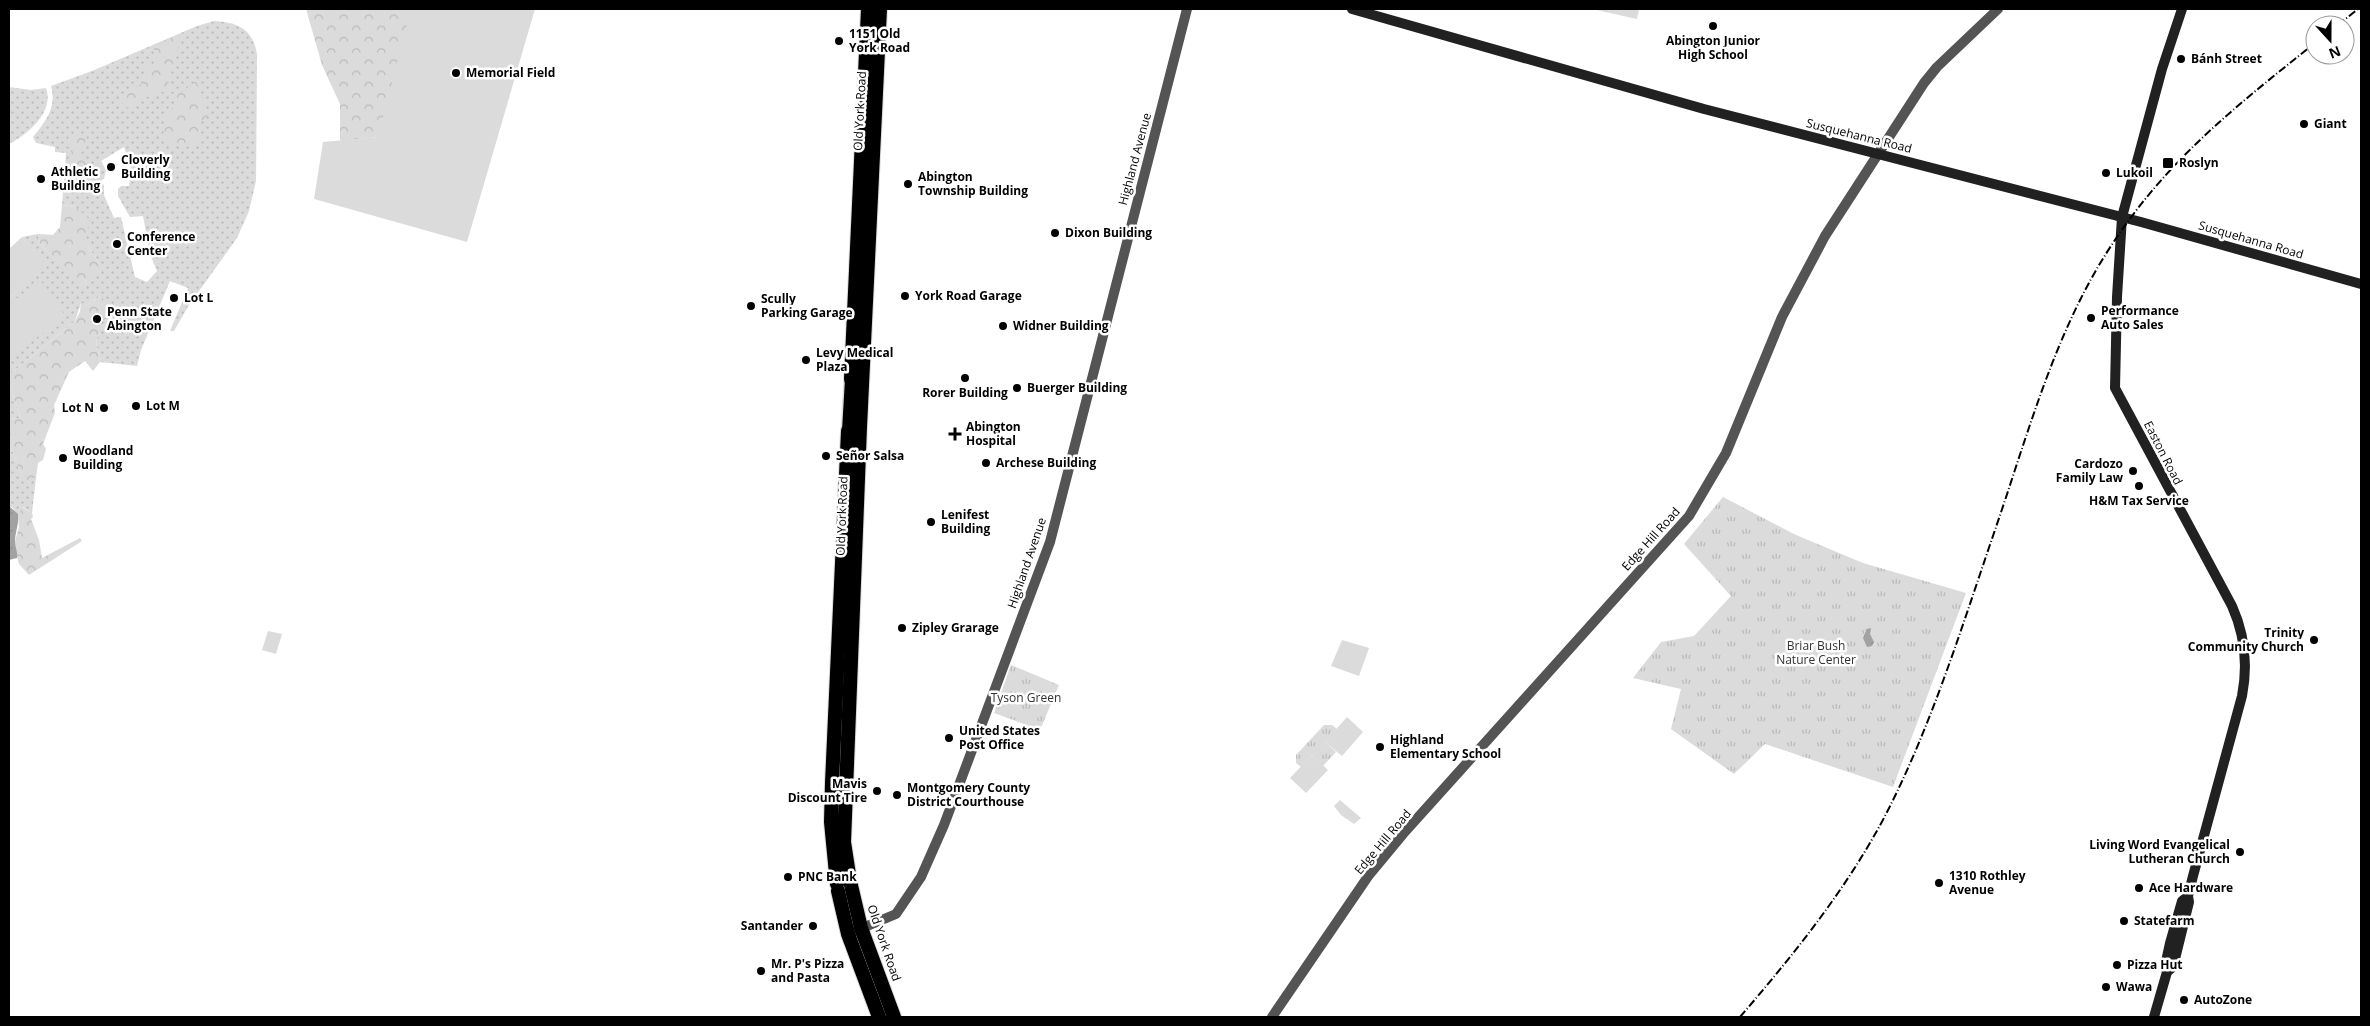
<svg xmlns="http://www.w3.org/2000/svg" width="2370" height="1026" font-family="'Open Sans',sans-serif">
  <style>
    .grass { fill: url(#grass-dots); fill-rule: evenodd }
    .forest { fill: url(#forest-crowns) }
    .park { fill: url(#park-tufts) }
    .garden { fill: #dbdbdb }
    .water { fill: url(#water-ripples) }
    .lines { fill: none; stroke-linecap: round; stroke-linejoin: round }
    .primary-casing { stroke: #dbdbdb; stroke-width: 15 }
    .trunk-casing { stroke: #dbdbdb; stroke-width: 16 }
    .tertiary { stroke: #545454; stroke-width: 10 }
    .secondary { stroke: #212121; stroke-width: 10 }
    .primary { stroke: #000; stroke-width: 12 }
    .trunk { stroke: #000; stroke-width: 14 }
    .rail { stroke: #000; stroke-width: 2; stroke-dasharray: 8 2.5 1 2.5; stroke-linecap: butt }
    .poi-dot { fill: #000; stroke: #fff; stroke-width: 2 }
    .labels { text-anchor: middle; stroke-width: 5; stroke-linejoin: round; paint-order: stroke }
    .poi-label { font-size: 12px; font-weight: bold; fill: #000; stroke: #fff; text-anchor: start }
    .street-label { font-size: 12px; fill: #000; stroke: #fff }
    .park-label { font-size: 12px; fill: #323232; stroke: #fff }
  </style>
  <defs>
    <pattern id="grass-dots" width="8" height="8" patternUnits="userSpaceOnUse" patternTransform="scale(1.25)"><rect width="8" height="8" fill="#dbdbdb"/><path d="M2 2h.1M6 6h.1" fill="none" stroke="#bababa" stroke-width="1.8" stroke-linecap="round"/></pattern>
    <pattern id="forest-crowns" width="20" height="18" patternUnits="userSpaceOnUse" patternTransform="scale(1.25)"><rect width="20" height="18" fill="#dbdbdb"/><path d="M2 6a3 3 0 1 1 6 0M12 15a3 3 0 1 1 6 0" fill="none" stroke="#bababa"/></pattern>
    <pattern id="park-tufts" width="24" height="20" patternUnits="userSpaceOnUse" patternTransform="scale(1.25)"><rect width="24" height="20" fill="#dbdbdb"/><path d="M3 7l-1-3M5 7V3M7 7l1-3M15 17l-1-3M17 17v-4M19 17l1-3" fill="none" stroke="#bababa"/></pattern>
    <pattern id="water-ripples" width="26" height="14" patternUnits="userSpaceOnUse" patternTransform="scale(1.25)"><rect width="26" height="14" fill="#a2a2a2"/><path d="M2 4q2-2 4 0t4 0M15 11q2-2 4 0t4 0" fill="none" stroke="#8a8a8a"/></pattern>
  </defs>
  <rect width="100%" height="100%" fill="#fff"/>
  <g class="grass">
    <path d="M214 21C238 22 254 30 257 55L256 181 249 211 237 238 189 305 174 331H170L188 288 170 281 141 350 137 366 100 362 96 341 100 332V296L86 306 81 303 75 321 9 375V298L46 266 22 237 38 234 40 244 84 288 87 279 99 263 89 248 76 207 62 205 66 153 55 152V147L36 143 33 137C46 121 57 107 51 86L92 71 197 26ZM124 147 131 168 129 186H121L118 189V196L130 217 143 216 150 254 157 271 147 282 135 277 121 217 114 218 104 195V185L100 181 104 179 106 170 101 161Z"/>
    <path d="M9 87 31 90 46 88C55 112 27 135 9 144Z"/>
    <polygon points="9,385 21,419 9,418"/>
    <polygon points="9,448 13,452 23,480 36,478 32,513 23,507 18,517 13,508 9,506"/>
  </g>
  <g class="forest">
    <polygon points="306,9 431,9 388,136 340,141 340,104 322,65"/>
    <polygon points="182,34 168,84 182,92 196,81 209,115 199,123 201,144 166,145 163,135 165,112 177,106 175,92 156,92 128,108 118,100 147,80 145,66 158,63 153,45"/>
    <polygon points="67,134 87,137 79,159 101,168 101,178 83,177 81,183 68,187 71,151 73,148"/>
    <polygon points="62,205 76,207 90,220 86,236 89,248 99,263 98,276 87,279 84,289 40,244 38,234 53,235 60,227"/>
    <polygon points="100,296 113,308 110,317 101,321 100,332 96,341 100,362 93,371 85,361 69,372 54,405 55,413 43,444 46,449 43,460 38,463 36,478 23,481 13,452 9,448 9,418 21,419 9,385 9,375 75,321 80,312 81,302 86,306"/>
    <polygon points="22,507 32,513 33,517 31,519 39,540 42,558 80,538 82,541 29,575 19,564 14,545 19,527 18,517"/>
  </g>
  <g class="park">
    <polygon points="1723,497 1796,535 1863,563 1966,593 1893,787 1765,744 1734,774 1671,729 1681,689 1633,678 1661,642 1694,636 1731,596 1684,544"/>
    <polygon points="1011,665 1059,685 1040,730 994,713"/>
    <polygon points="1324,725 1332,725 1337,729 1325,742 1336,752 1323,766 1312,755 1301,767 1296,763 1296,755"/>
    <polygon points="1340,800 1361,818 1354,824 1341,815 1334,806"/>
  </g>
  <g class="garden">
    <polygon points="411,9 535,9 467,242 314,199 323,142 378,137"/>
    <polygon points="1592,9 1639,9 1637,19"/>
    <polygon points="22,237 47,266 9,298 9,249"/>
    <polygon points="41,281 66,317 9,357 9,304"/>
    <polygon points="268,631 282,634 276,654 262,650"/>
    <polygon points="1342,640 1369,648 1359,676 1331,666"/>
    <polygon points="1347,717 1363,732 1342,756 1325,742"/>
    <polygon points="1312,755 1328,770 1306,793 1290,778"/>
  </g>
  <g class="water">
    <path d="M9 506 18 514C19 526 15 532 15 542 15 548 18 551 17 558L9 560Z"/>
    <polygon points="1871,628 1870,634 1874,642 1872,646 1867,647 1863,638 1867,629"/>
  </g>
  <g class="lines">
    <g class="primary-casing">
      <polyline id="primary" points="848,431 851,379"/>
    </g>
    <g class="trunk-casing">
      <g id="trunk">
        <polyline points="880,9 860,427 844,842 850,881 861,928 894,1017"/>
        <polyline points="851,379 868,9"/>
        <polyline points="837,884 831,822 832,783 848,431"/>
        <polyline points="838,891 848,934 879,1017"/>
      </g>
    </g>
    <g class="tertiary">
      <polyline points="848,934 896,914 921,877 944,825 1050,542 1187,9"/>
      <polyline points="1272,1017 1369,875 1403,834 1689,516 1726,453 1782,317 1825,236 1924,83 1937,67 1998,9"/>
    </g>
    <g class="secondary">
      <polyline points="1352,9 1704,109 2141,222 2361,284"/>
      <polyline points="2167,972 2165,966 2170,943 2182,901 2188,896"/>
      <path d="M2154 1017 2167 972 2173 967 2189 902 2188 896 2193 876 2242 696C2248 665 2245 635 2232 606L2115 388 2117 297 2122 217 2162 69 2182 9"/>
    </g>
    <use href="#primary" class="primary"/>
    <use href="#trunk" class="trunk"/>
    <g class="rail">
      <polyline points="2338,25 2358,9"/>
      <path d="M1740 1017C1794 954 1846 890 1885 816 1932 725 1962 626 1995 530 2028 434 2055 331 2111 246 2167 160 2236 106 2315 43"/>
    </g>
  </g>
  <g class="poi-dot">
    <circle cx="1713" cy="26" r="5"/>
    <circle cx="839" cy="41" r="5"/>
    <circle cx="2181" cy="59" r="5"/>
    <circle cx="456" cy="73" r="5"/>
    <circle cx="2304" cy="124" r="5"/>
    <rect x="2162" y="157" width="12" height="12" rx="2.5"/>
    <circle cx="111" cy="167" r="5"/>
    <circle cx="2106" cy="173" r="5"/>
    <circle cx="41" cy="179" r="5"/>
    <circle cx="908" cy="184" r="5"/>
    <circle cx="1055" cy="233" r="5"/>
    <circle cx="117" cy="244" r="5"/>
    <circle cx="905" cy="296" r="5"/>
    <circle cx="174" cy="298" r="5"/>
    <circle cx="751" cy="306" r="5"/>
    <circle cx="2091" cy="318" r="5"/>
    <circle cx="97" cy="319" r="5"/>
    <circle cx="1003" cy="326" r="5"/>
    <circle cx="806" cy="360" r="5"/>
    <circle cx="965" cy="378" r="5"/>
    <circle cx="1017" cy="388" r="5"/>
    <circle cx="136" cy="406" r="5"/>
    <circle cx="104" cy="408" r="5"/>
    <path d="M952.5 426.5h5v5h5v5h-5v5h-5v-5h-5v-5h5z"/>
    <circle cx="826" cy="456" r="5"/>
    <circle cx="63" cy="458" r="5"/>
    <circle cx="986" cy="463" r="5"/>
    <circle cx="2133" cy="471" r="5"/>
    <circle cx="2139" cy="486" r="5"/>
    <circle cx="931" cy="522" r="5"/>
    <circle cx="902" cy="628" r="5"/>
    <circle cx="2314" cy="640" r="5"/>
    <circle cx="949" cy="738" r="5"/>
    <circle cx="1380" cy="747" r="5"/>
    <circle cx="877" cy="791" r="5"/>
    <circle cx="897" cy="795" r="5"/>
    <circle cx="2240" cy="852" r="5"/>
    <circle cx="788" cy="877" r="5"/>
    <circle cx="1939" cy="883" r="5"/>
    <circle cx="2139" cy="888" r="5"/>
    <circle cx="2124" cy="921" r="5"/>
    <circle cx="813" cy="926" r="5"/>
    <circle cx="2117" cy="965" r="5"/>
    <circle cx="761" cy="971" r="5"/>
    <circle cx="2106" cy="987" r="5"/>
    <circle cx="2184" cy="1000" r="5"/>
  </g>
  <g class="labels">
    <g class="poi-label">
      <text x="849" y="38">1151 Old<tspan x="849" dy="14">York Road</tspan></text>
      <text x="1713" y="45" text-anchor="middle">Abington Junior<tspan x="1713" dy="14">High School</tspan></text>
      <text x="2191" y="63">Bánh Street</text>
      <text x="466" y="77">Memorial Field</text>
      <text x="2314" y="128">Giant</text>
      <text x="121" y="164">Cloverly<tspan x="121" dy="14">Building</tspan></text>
      <text x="2179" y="167">Roslyn</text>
      <text x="51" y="176">Athletic<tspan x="51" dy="14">Building</tspan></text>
      <text x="2116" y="177">Lukoil</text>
      <text x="918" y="181">Abington<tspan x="918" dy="14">Township Building</tspan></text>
      <text x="1065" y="237">Dixon Building</text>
      <text x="127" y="241">Conference<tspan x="127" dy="14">Center</tspan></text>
      <text x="915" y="300">York Road Garage</text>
      <text x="184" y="302">Lot L</text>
      <text x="761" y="303">Scully<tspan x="761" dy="14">Parking Garage</tspan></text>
      <text x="2101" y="315">Performance<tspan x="2101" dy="14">Auto Sales</tspan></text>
      <text x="107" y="316">Penn State<tspan x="107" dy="14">Abington</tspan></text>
      <text x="1013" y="330">Widner Building</text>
      <text x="816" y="357">Levy Medical<tspan x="816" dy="14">Plaza</tspan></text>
      <text x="1027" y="392">Buerger Building</text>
      <text x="965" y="397" text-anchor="middle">Rorer Building</text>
      <text x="146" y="410">Lot M</text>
      <text x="94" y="412" text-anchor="end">Lot N</text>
      <text x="966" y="431">Abington<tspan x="966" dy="14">Hospital</tspan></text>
      <text x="73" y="455">Woodland<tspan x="73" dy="14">Building</tspan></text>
      <text x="836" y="460">Señor Salsa</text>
      <text x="996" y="467">Archese Building</text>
      <text x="2123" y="468" text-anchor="end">Cardozo<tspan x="2123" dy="14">Family Law</tspan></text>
      <text x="2139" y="505" text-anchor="middle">H&amp;M Tax Service</text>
      <text x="941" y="519">Lenifest<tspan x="941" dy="14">Building</tspan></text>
      <text x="912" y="632">Zipley Grarage</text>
      <text x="2304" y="637" text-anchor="end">Trinity<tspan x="2304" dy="14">Community Church</tspan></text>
      <text x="959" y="735">United States<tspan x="959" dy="14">Post Office</tspan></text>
      <text x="1390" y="744">Highland<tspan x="1390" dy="14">Elementary School</tspan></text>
      <text x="867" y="788" text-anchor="end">Mavis<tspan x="867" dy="14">Discount Tire</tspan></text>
      <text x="907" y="792">Montgomery County<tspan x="907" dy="14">District Courthouse</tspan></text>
      <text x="2230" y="849" text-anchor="end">Living Word Evangelical<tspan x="2230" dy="14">Lutheran Church</tspan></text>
      <text x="1949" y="880">1310 Rothley<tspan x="1949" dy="14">Avenue</tspan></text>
      <text x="798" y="881">PNC Bank</text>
      <text x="2149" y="892">Ace Hardware</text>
      <text x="2134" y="925">Statefarm</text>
      <text x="803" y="930" text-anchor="end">Santander</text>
      <text x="771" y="968">Mr. P's Pizza<tspan x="771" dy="14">and Pasta</tspan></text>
      <text x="2127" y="969">Pizza Hut</text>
      <text x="2116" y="991">Wawa</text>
      <text x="2194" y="1004">AutoZone</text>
    </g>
    <g class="street-label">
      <text transform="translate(860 111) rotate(-87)" y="4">Old York Road</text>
      <text transform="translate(1859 136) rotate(14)" y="4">Susquehanna Road</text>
      <text transform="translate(1135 159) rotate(-75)" y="4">Highland Avenue</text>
      <text transform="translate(2251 240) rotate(16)" y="4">Susquehanna Road</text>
      <text transform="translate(2163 453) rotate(63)" y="4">Easton Road</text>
      <text transform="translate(842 516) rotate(-88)" y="4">Old York Road</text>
      <text transform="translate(1651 539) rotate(-48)" y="4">Edge Hill Road</text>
      <text transform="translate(1027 563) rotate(-71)" y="4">Highland Avenue</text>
      <text transform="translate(1383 842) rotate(-50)" y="4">Edge Hill Road</text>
      <text transform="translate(884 943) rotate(71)" y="4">Old York Road</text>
    </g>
    <g class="park-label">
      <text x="1816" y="650">Briar Bush<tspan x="1816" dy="14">Nature Center</tspan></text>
      <text x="1026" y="702">Tyson Green</text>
    </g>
  </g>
  <rect width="2370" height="1026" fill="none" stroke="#000000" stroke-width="20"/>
  <g transform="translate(2330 40) rotate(159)"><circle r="24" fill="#ffffff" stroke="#999999"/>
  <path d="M0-4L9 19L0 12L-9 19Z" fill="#000000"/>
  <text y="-8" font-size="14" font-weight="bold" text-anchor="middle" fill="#000000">N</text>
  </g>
</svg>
